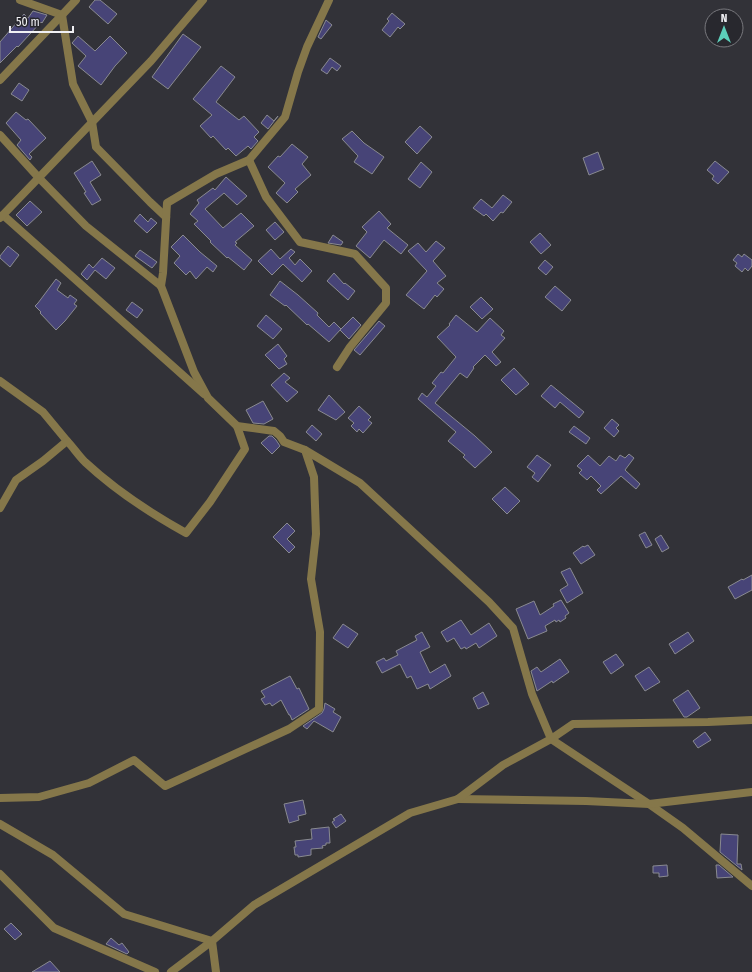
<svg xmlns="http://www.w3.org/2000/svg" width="752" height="972" font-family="'Fira Sans Condensed',sans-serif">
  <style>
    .building { fill: #474477; stroke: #898a90 }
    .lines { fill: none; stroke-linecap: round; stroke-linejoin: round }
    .minor { stroke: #85774a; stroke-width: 8 }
  </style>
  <rect width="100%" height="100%" fill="#323238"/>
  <g class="building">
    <polygon points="95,0 100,0 117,14 108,24 89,7"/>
    <polygon points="33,11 47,15 42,23 41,22 18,47 17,46 0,63 0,42 24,14 28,18"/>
    <polygon points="392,13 405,24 400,29 398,27 390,37 382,30 389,21 387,19"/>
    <polygon points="326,20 332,25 321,39 318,37"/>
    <polygon points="183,34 201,47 168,89 152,77"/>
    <polygon points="78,36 95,51 110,36 127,53 115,66 101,85 78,66 86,56 72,43"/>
    <polygon points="330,58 341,66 337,71 332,67 327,74 321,70"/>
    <polygon points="221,66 235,77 216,102 239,120 244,116 259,132 254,137 258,141 251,149 248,146 236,156 228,148 226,150 213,136 211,138 200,126 212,115 193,99"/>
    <polygon points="19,83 29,90 22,101 11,94"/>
    <polygon points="16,112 26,120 28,119 46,138 29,154 32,157 30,160 17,145 21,140 6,123"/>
    <polygon points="267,115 274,121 278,116 268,129 261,123"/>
    <polygon points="420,126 432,137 417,154 405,142"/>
    <polygon points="352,131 364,143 384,157 372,174 354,162 358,156 342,139"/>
    <polygon points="292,144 308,157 302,164 311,175 295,189 298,192 287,203 276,193 285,183 268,167 278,156 280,157"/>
    <polygon points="598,152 604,169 589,175 583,158"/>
    <polygon points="92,161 101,175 90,182 101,200 92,205 84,193 86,192 74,173"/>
    <polygon points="715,161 729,172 718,184 712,179 714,176 707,170"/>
    <polygon points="421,162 432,172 420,188 408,179"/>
    <polygon points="226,177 247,196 237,205 224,193 205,209 223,228 241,213 254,226 235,242 237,243 235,245 252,260 244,270 228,257 227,258 210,242 211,241 194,224 198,221 190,214 199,203 197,200 213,188 215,190"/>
    <polygon points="503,195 512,202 503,213 501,212 493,221 486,214 484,216 473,208 481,199 492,208"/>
    <polygon points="30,201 42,212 27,226 16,215"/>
    <polygon points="379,211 391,224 387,228 408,245 401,254 384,240 370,258 356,246 367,232 362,227"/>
    <polygon points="140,214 148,222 151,218 157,223 147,233 134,221"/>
    <polygon points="275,222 284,232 275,240 266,230"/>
    <polygon points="540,233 551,245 541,254 530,242"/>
    <polygon points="183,235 200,252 217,266 213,272 207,267 196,279 190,271 186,275 174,263 180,256 171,247"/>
    <polygon points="333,235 343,242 341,245 328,243"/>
    <polygon points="436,241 445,248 433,261 446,276 437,283 444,289 437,297 435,295 424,309 406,295 427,271 408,251 418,243 426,252"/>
    <polygon points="8,246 19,255 10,267 0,258 0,256"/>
    <polygon points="271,249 280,259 291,249 295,252 289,258 295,265 300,259 312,271 302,282 283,264 272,275 258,261"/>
    <polygon points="140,250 157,262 152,268 135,256"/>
    <polygon points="738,254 742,257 744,254 752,260 752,266 748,271 745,268 742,272 735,266 737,263 733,260"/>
    <polygon points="102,258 115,268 106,279 95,270 87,280 81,274 89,264 93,268"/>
    <polygon points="545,260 553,267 546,275 538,268"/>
    <polygon points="334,273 344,284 345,283 355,291 348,300 327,281"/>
    <polygon points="56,279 61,283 57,290 68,298 70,295 77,300 74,304 77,306 65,321 56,330 40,313 41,312 35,306 38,303"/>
    <polygon points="280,281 298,295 318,313 317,315 329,327 334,322 341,329 329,342 308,324 307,325 286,305 285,306 270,295"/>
    <polygon points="555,286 571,300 562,311 545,297"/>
    <polygon points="481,297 493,309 482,319 470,307"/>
    <polygon points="132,302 143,310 137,318 126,310"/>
    <polygon points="266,315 282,329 273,339 257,326"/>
    <polygon points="456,315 477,332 490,318 504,331 501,335 505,338 492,352 501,362 496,366 485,355 473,367 474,368 467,378 460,373 435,403 475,436 492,452 475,468 463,457 465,455 448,441 456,432 418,399 422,393 427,397 436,386 432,383 441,372 443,373 456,357 437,337 450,325 449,324"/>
    <polygon points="353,317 361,325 349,339 340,330"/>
    <polygon points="379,321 385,326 360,355 354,350"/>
    <polygon points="278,344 287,356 284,359 287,364 279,369 265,355"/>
    <polygon points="514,368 529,384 516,395 501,380"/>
    <polygon points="284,373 290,378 285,382 298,392 287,402 271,385"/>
    <polygon points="551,385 584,412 579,418 560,402 555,408 541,396"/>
    <polygon points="329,395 345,412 336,420 318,410"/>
    <polygon points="263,401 273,419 264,424 253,423 246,410"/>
    <polygon points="359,406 371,417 368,420 372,423 363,433 359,429 357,432 351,426 354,423 348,418"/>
    <polygon points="612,419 619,425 616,428 619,431 614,437 604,428"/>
    <polygon points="312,425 322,434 316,441 306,432"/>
    <polygon points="574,426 590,438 586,444 569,432"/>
    <polygon points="269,436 272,436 276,440 280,446 272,454 261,443"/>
    <polygon points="629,454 634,458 625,470 640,484 636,489 621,476 601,494 597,490 601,486 591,476 587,480 579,473 582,470 577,466 588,455 600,466 609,456 616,461 620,455 625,458"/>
    <polygon points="537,455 551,465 538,482 532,477 535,473 527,467"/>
    <polygon points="505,487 520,501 507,514 492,499"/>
    <polygon points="287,523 295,531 287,539 295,547 289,553 273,537"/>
    <polygon points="645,532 652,545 646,548 639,535"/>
    <polygon points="661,535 669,548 662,552 655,539"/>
    <polygon points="588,545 595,555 581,564 573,553 583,546 584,547"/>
    <polygon points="570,568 583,593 567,603 560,590 568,585 561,572"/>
    <polygon points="752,575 752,590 735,599 728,587 742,579 743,580"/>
    <polygon points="561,600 569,613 565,616 566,618 560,622 559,620 556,622 555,620 545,626 547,631 528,639 516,609 534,601 540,615 554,606 553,604"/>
    <polygon points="461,620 471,635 489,623 497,636 479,648 476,643 466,649 465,647 461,649 454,638 447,642 441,632"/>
    <polygon points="343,624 358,634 348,648 333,638"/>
    <polygon points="422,632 430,647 420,652 430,673 445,664 451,676 430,689 428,684 417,689 411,676 407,678 400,664 382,673 376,662 384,658 386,661 398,655 396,651 417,640 415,636"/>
    <polygon points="688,632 694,641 675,654 669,644"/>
    <polygon points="616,654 624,665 611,674 603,662"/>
    <polygon points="560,659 569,672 553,683 552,681 537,691 531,671 537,667 541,672"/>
    <polygon points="649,667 660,682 645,691 635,676"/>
    <polygon points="290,676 297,689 299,688 309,709 292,720 290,715 289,715 281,700 272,706 270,703 265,705 261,699 265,697 261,691"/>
    <polygon points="688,690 700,708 687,717 684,717 673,700"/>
    <polygon points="483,692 489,704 478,709 473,698"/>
    <polygon points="325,703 335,709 333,712 341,717 333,732 314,721 307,729 303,726 322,713 324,709"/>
    <polygon points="705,732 711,740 698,748 693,741"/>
    <polygon points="303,800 306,814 298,816 299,820 289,823 284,804"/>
    <polygon points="341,814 346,821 336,828 332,822 335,820 333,819"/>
    <polygon points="329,827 330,843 326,843 326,845 322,846 323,848 311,849 311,855 298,857 298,855 295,855 294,847 296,847 295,841 312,839 311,829"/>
    <polygon points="721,834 738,835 737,864 741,864 742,870 720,852"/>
    <polygon points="667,865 668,876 659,877 659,873 653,873 653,866"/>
    <polygon points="716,865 719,865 733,877 717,878"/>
    <polygon points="11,923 22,934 15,940 4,929"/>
    <polygon points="111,938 119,945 122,943 129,952 127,954 106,944"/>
    <polygon points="50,961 60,972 32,972"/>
  </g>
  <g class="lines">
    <g class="minor">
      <polyline points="20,0 62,15 73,84 92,122 96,147 150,202 166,217"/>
      <polyline points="0,80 62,15 76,0"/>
      <polyline points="0,135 39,178 86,226 161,286 194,372 208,398 237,426 274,431 280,436 284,442 305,450 314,477 316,534 311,579 320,632 319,709 289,729 165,786 134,760 89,783 39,797 0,798"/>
      <polyline points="249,160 266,197 300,242 355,254 386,288 386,303 350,347 337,367"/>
      <polyline points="3,215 204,394"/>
      <polyline points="0,218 151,61 203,0"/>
      <polyline points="161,286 163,273 167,203 216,174 249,160 285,117 298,72 307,47 329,0"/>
      <polyline points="0,381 43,412 67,441"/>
      <polyline points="305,450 360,483 489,602 513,628 532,694 551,739 649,804 683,828 752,886"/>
      <path d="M0 508 16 480 43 461 67 441C73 447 78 455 85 462 115 490 150 513 186 533L210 502 245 449 237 426"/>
      <polyline points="458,799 586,801 649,804 752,792"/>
      <polyline points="0,824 53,855 124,914 212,941 216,972"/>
      <polyline points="0,874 54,928 155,972"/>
      <polyline points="171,972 212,941 254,905 410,813 458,799 503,765 551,739 573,724 708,722 752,720"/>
    </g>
  </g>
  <g transform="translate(724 28)"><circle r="19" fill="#28282e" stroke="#78787d"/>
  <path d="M0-3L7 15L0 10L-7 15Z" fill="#5cceba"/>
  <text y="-6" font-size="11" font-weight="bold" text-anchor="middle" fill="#f0f0f4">N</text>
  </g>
  <path d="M10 26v6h63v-6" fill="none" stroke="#f0f0f4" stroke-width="2"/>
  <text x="16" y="26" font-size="12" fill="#f0f0f4" stroke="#28282e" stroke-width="3" paint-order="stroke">50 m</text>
</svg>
